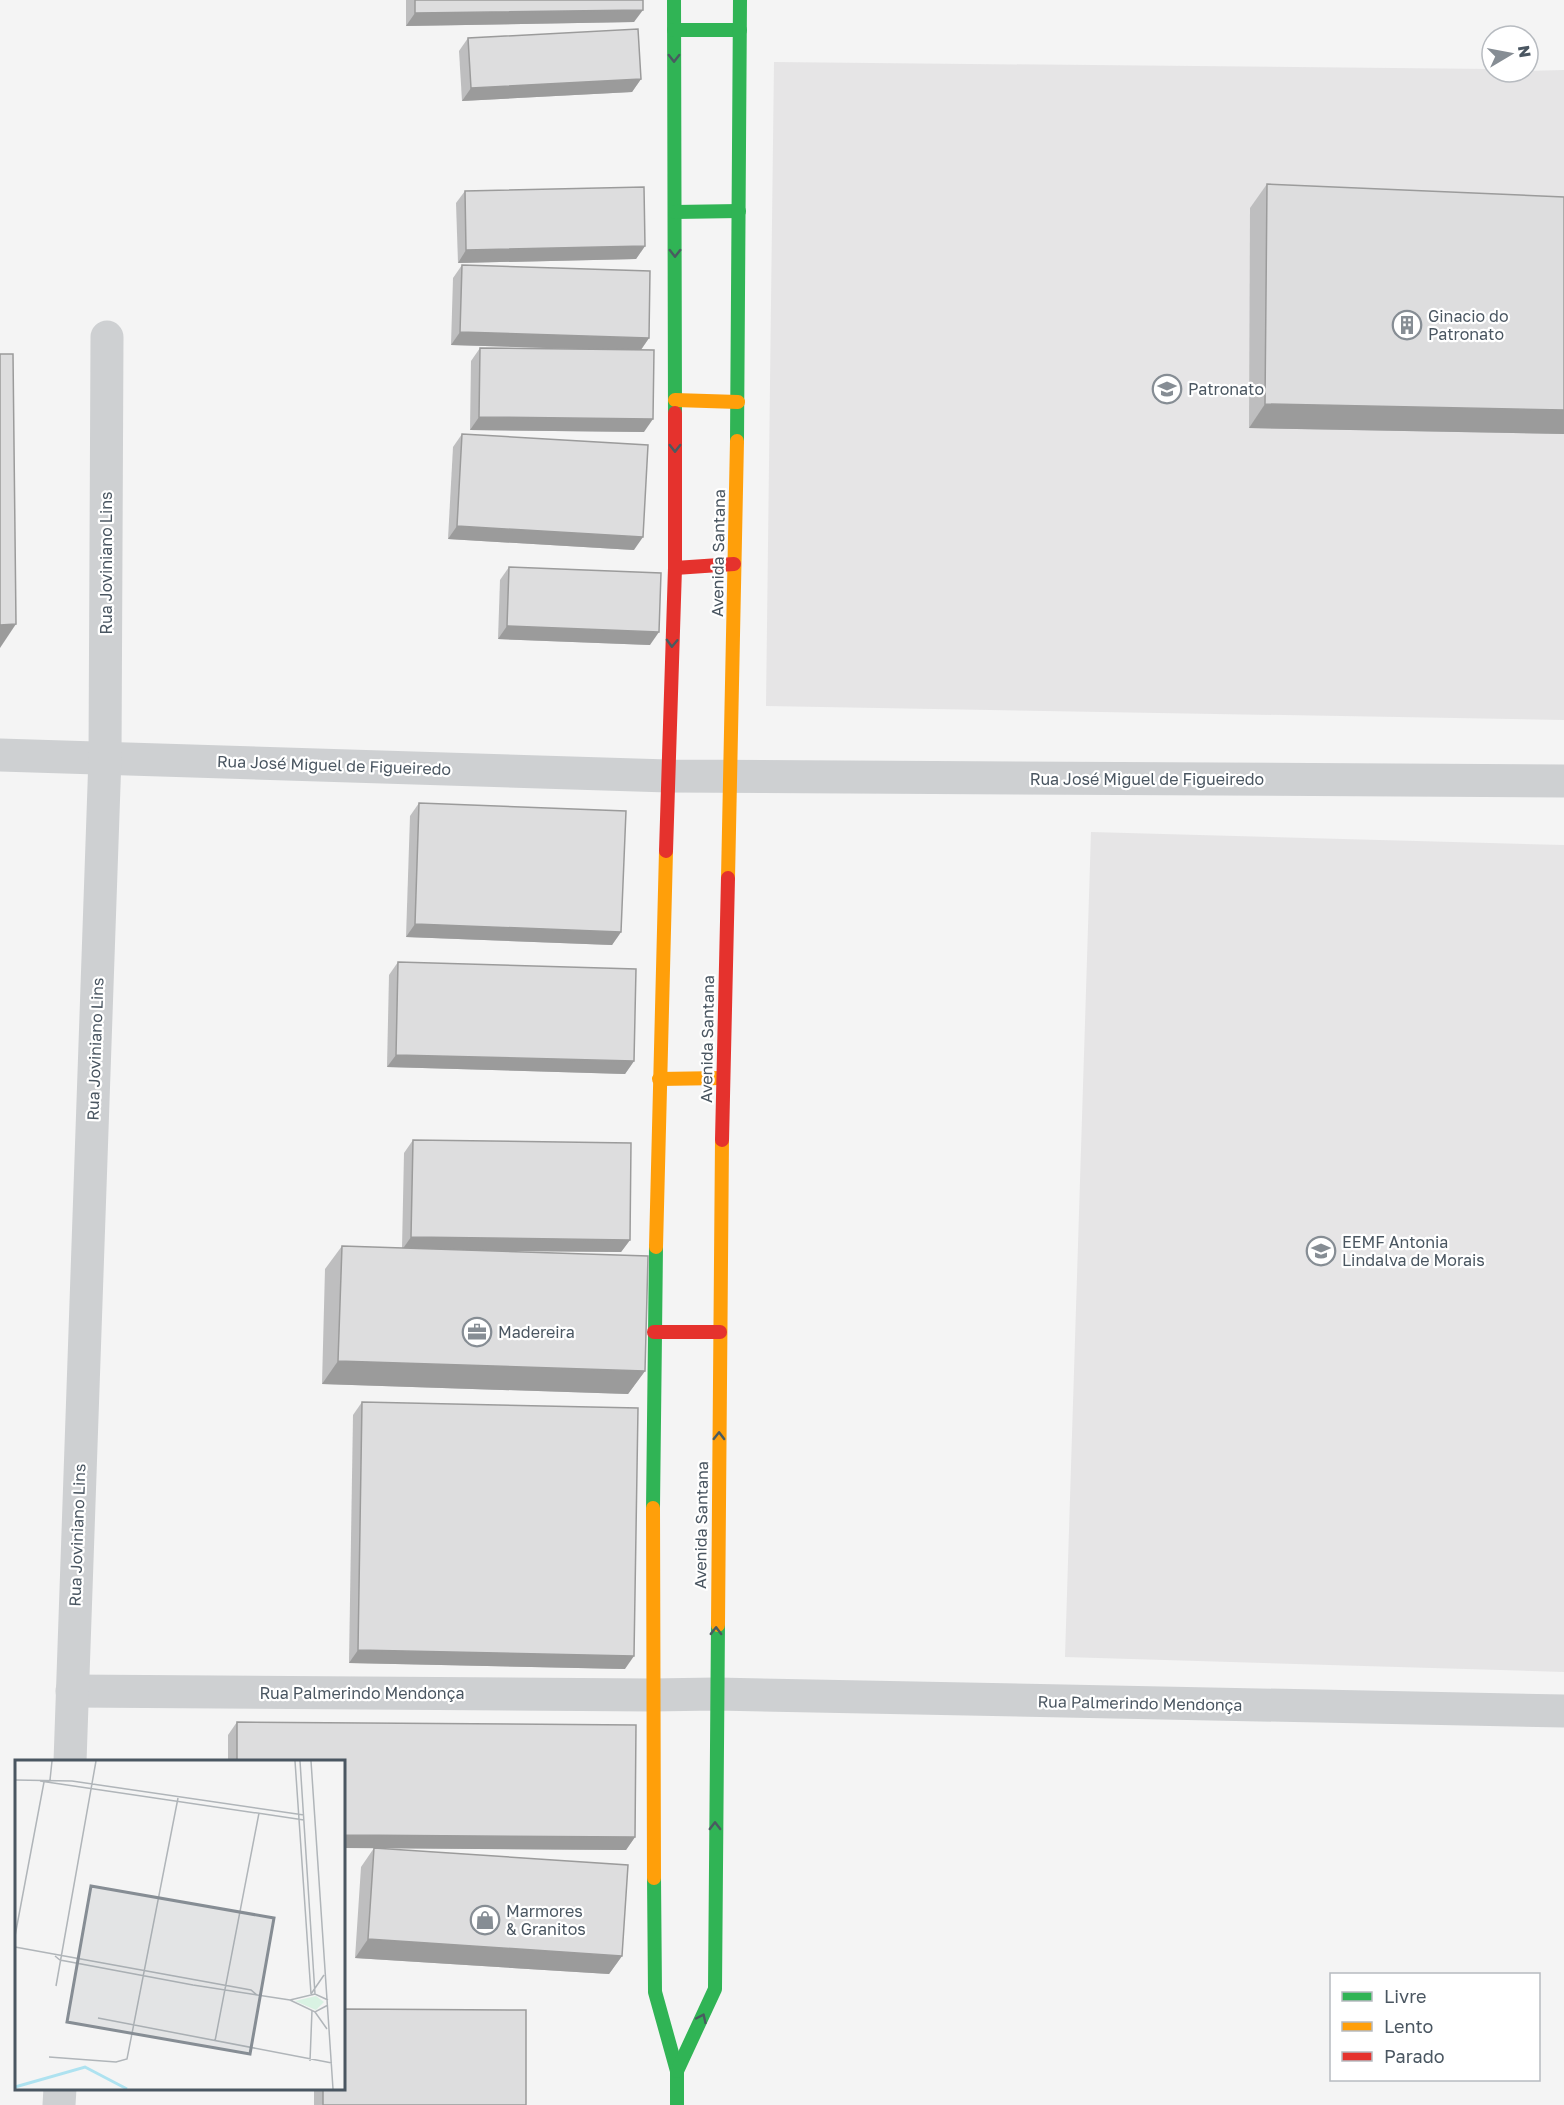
<svg xmlns="http://www.w3.org/2000/svg" width="1564" height="2105" font-family="'Golos Text',sans-serif">
  <style>
    .education { fill: #e6e5e6 }
    .lines { fill: none; stroke-linecap: round; stroke-linejoin: round }
    .street { stroke: #ced0d2; stroke-width: 33 }
    .fast { stroke: #30b455; stroke-width: 14 }
    .slow { stroke: #ff9f0a; stroke-width: 14 }
    .jam { stroke: #e5322d; stroke-width: 14 }
    .wall { fill: #bebebf }
    .shaded-wall { fill: #9b9b9b }
    .building { fill: #ddddde; stroke: #9b9b9b; stroke-width: 1.5 }
    .oneway { stroke: #495b60 }
    .labels { text-anchor: middle; stroke-width: 4.5; stroke-linejoin: round; paint-order: stroke }
    .poi-label { font-size: 16px; fill: #4a5661; stroke: #fff; text-anchor: start }
    .street-label { font-size: 16px; fill: #4a5661; stroke: #fff }
    .inset-river { fill: none; stroke: #aee2f0; stroke-width: 3 }
    .inset-road { fill: none; stroke: #b0b5b9; stroke-width: 1.5 }
    .view { fill: #868d94; fill-opacity: 0.15; stroke: #868d94; stroke-width: 3 }
    .inset-edge { fill: none; stroke: #4a5661; stroke-width: 3 }
  </style>
  <rect width="100%" height="100%" fill="#f4f4f4"/>
  <g class="education">
    <polygon points="774,62 1492,69 1492,72 1564,70 1564,720 766,706"/>
    <polygon points="1091,832 1564,845 1564,1672 1065,1657"/>
  </g>
  <g class="lines">
    <g class="street">
      <polyline points="0,755 668,776 1564,781"/>
      <polyline points="72,1691 652,1695 716,1694 1564,1711"/>
      <polyline points="70,1762 105,757 107,337"/>
      <polyline points="59,2105 60,2088"/>
    </g>
    <g class="fast">
      <polyline points="674,0 675,413"/>
      <polyline points="674,30 740,30"/>
      <polyline points="675,212 739,211"/>
      <polyline points="737,441 740,0"/>
      <polyline points="653,1508 656,1247"/>
      <polyline points="654,1878 655,1992 677,2071 677,2105"/>
      <polyline points="677,2071 715,1989 718,1625"/>
    </g>
    <g class="slow">
      <polyline points="675,400 738,402"/>
      <polyline points="728,878 737,441"/>
      <polyline points="659,1079 722,1078"/>
      <polyline points="656,1247 666,851"/>
      <polyline points="653,1508 654,1878"/>
      <polyline points="718,1625 722,1140"/>
    </g>
    <g class="jam">
      <polyline points="675,568 734,564"/>
      <polyline points="666,851 675,568 675,413"/>
      <polyline points="722,1140 728,878"/>
      <polyline points="654,1332 720,1332"/>
    </g>
  </g>
  <g class="wall">
    <polygon points="406,0 643,0 634,22 406,26"/>
    <polygon points="468,38 641,79 632,92 462,101 459,51"/>
    <polygon points="1267,184 1564,197 1564,434 1249,428 1250,208"/>
    <polygon points="465,191 645,246 636,259 458,263 456,203"/>
    <polygon points="462,265 649,338 641,350 644,432 470,430 471,361 480,348 578,349 451,345 453,278"/>
    <polygon points="462,434 634,550 448,539 453,447"/>
    <polygon points="509,567 650,645 498,639 500,580"/>
    <polygon points="419,803 621,932 612,945 406,937 410,816"/>
    <polygon points="398,962 634,1061 625,1074 387,1067 389,975"/>
    <polygon points="413,1140 630,1240 621,1252 506,1251 645,1371 628,1394 322,1384 325,1269 342,1246 402,1248 404,1153"/>
    <polygon points="362,1402 625,1669 349,1663 353,1415"/>
    <polygon points="237,1722 635,1837 626,1850 378,1848 622,1956 609,1974 355,1958 361,1867 374,1848 344,1848 344,1761 228,1761 228,1735"/>
    <polygon points="314,2088 344,2088 526,2105 314,2105"/>
  </g>
  <g class="shaded-wall">
    <polygon points="643,10 634,22 406,26 415,13"/>
    <polygon points="641,79 632,92 462,101 471,88"/>
    <polygon points="645,246 636,259 458,263 466,250"/>
    <polygon points="460,332 649,338 640,351 451,345"/>
    <polygon points="1265,404 1564,410 1564,434 1249,428"/>
    <polygon points="479,417 653,419 644,432 470,430"/>
    <polygon points="457,526 643,537 634,550 448,539"/>
    <polygon points="16,624 0,648 0,625"/>
    <polygon points="507,626 659,632 650,645 498,639"/>
    <polygon points="415,924 621,932 612,945 406,937"/>
    <polygon points="396,1055 634,1061 625,1074 387,1067"/>
    <polygon points="411,1237 630,1240 621,1252 402,1250"/>
    <polygon points="338,1361 645,1371 628,1394 322,1384"/>
    <polygon points="358,1650 634,1656 625,1669 349,1663"/>
    <polygon points="344,1835 635,1837 626,1850 344,1848"/>
    <polygon points="368,1939 622,1956 609,1974 355,1958"/>
  </g>
  <g class="building">
    <polygon points="415,0 643,0 643,10 415,13"/>
    <polygon points="638,29 641,79 471,88 468,38"/>
    <polygon points="1267,184 1564,197 1564,410 1265,404"/>
    <polygon points="644,187 645,246 466,250 465,191"/>
    <polygon points="462,265 650,271 649,338 460,332"/>
    <polygon points="480,348 654,350 653,419 479,417"/>
    <polygon points="0,354 13,354 16,624 0,625"/>
    <polygon points="462,434 648,445 643,537 457,526"/>
    <polygon points="509,567 661,573 659,632 507,626"/>
    <polygon points="419,803 626,811 621,932 415,924"/>
    <polygon points="398,962 636,969 634,1061 396,1055"/>
    <polygon points="413,1140 631,1143 630,1240 411,1237"/>
    <polygon points="342,1246 648,1256 645,1371 338,1361"/>
    <polygon points="362,1402 638,1408 634,1656 358,1650"/>
    <polygon points="237,1722 636,1725 635,1837 344,1835 344,1761 237,1761"/>
    <polygon points="374,1848 628,1865 622,1956 368,1939"/>
    <polygon points="344,2009 526,2010 526,2105 323,2105 323,2088 344,2088"/>
  </g>
  <defs><path id="oneway-chevron" d="M-2-3.5L2.5 0L-2 3.5" fill="none" stroke-width="1.6" stroke-linecap="round" stroke-linejoin="round" transform="scale(1.5)"/></defs>
  <g class="oneway">
    <use href="#oneway-chevron" transform="translate(674 58) rotate(90)"/>
    <use href="#oneway-chevron" transform="translate(675 253) rotate(90)"/>
    <use href="#oneway-chevron" transform="translate(675 448) rotate(90)"/>
    <use href="#oneway-chevron" transform="translate(672 643) rotate(92)"/>
    <use href="#oneway-chevron" transform="translate(719 1436) rotate(-89)"/>
    <use href="#oneway-chevron" transform="translate(716 1631) rotate(-89)"/>
    <use href="#oneway-chevron" transform="translate(715 1826) rotate(-90)"/>
    <use href="#oneway-chevron" transform="translate(702 2018) rotate(-65)"/>
  </g>
  <defs>
    <g id="building-ring" transform="scale(1.5)"><circle r="9.5" fill="#fff" stroke="#868d94" stroke-width="1.5"/><path d="M-4-6H4V6H1V3H-1V6H-4ZM-2.5-4.3h1.7v1.8h-1.7ZM.8-4.3h1.7v1.8H.8ZM-2.5-1h1.7V.8h-1.7ZM.8-1h1.7V.8H.8Z" fill="#868d94"/></g>
    <g id="school-ring" transform="scale(1.5)"><circle r="9.5" fill="#fff" stroke="#868d94" stroke-width="1.5"/><path d="M0-5L7-2L0 1L-7-2ZM-4 1L0 2.5L4 1V4Q0 6-4 4Z" fill="#868d94"/></g>
    <g id="office-ring" transform="scale(1.5)"><circle r="9.5" fill="#fff" stroke="#868d94" stroke-width="1.5"/><path d="M-6-3h4V-5.5h4V-3h4V5H-6ZM-1-4.5V-3h2v-1.5ZM-6 0V1H6V0Z" fill="#868d94"/></g>
    <g id="shop-ring" transform="scale(1.5)"><circle r="9.5" fill="#fff" stroke="#868d94" stroke-width="1.5"/><path d="M-5-2.5h2.3a2.7 3.5 0 0 1 5.4 0H5L5.5 6h-11ZM-1.5-2.5h3a1.5 2.3 0 0 0-3 0Z" fill="#868d94"/></g>
  </defs>
  <g fill-rule="evenodd">
    <use href="#building-ring" x="1407" y="325"/>
    <use href="#school-ring" x="1167" y="389"/>
    <use href="#school-ring" x="1321" y="1251"/>
    <use href="#office-ring" x="477" y="1332"/>
    <use href="#shop-ring" x="485" y="1920"/>
  </g>
  <g class="labels">
    <g class="poi-label">
      <text x="1428" y="322">Ginacio do<tspan x="1428" dy="18">Patronato</tspan></text>
      <text x="1188" y="395">Patronato</text>
      <text x="1342" y="1248">EEMF Antonia<tspan x="1342" dy="18">Lindalva de Morais</tspan></text>
      <text x="498" y="1338">Madereira</text>
      <text x="506" y="1917">Marmores<tspan x="506" dy="18">&amp; Granitos</tspan></text>
    </g>
    <g class="street-label">
      <text transform="translate(718 553) rotate(-89)" y="6">Avenida Santana</text>
      <text transform="translate(106 563) rotate(-90)" y="6">Rua Joviniano Lins</text>
      <text transform="translate(334 765) rotate(2)" y="6">Rua José Miguel de Figueiredo</text>
      <text x="1147" y="785">Rua José Miguel de Figueiredo</text>
      <text transform="translate(707 1039) rotate(-89)" y="6">Avenida Santana</text>
      <text transform="translate(95 1049) rotate(-88)" y="6">Rua Joviniano Lins</text>
      <text transform="translate(701 1525) rotate(-89)" y="6">Avenida Santana</text>
      <text transform="translate(77 1535) rotate(-88)" y="6">Rua Joviniano Lins</text>
      <text x="362" y="1699">Rua Palmerindo Mendonça</text>
      <text transform="translate(1140 1703) rotate(1)" y="6">Rua Palmerindo Mendonça</text>
    </g>
  </g>
  <g transform="translate(15 1760)">
    <rect width="330" height="330" fill="#f4f4f4"/>
    <path d="M301 236 309 242 301 250 280 241Z" fill="#d9f2e3"/>
    <path class="inset-river" d="M0 327 70 307 112 329"/>
    <path class="inset-road" d="M280 1 296 234M285 1 300 234M296 1 318 329M0 20 57 21 289 55M35 20 37 1M25 21 289 60M0 176 29 22M0 187 236 230 242 235M40 196 45 200 178 225 275 240 300 252 313 245M41 226 81 1M296 234 309 215M275 240 300 234 313 240M300 252 312 269M83 258 317 303M200 281 244 53M34 297 101 302 112 299 163 38M295 301 297 250"/>
    <path class="view" d="M76 126 259 158 235 294 52 262Z"/>
    <rect width="330" height="330" class="inset-edge"/>
  </g>
  <rect x="1330" y="1973" width="210" height="108" fill="#ffffff" stroke="#b7bbc0" stroke-width="1.5"/>
  <rect x="1342" y="1992" width="30" height="9" fill="#30b455" stroke="#b7bbc0" stroke-width="1.5"/>
  <text x="1384" y="2003" font-size="18" fill="#4a5661">Livre</text>
  <rect x="1342" y="2022" width="30" height="9" fill="#ff9f0a" stroke="#b7bbc0" stroke-width="1.5"/>
  <text x="1384" y="2033" font-size="18" fill="#4a5661">Lento</text>
  <rect x="1342" y="2052" width="30" height="9" fill="#e5322d" stroke="#b7bbc0" stroke-width="1.5"/>
  <text x="1384" y="2063" font-size="18" fill="#4a5661">Parado</text>
  <g transform="translate(1510 54) rotate(80)"><circle r="28" fill="#ffffff" stroke="#b7bbc0" stroke-width="1.5"/>
  <path d="M0-4.5L10 22L0 15L-10 22Z" fill="#868d94"/>
  <text y="-9" font-size="16" font-weight="bold" text-anchor="middle" fill="#4a5661">N</text>
  </g>
</svg>
